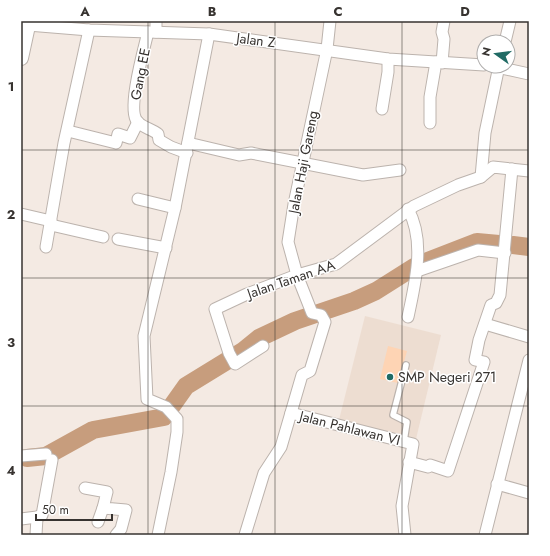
<svg xmlns="http://www.w3.org/2000/svg" width="550" height="556" font-family="Jost,sans-serif">
  <style>
    .built { fill: #edddd1 }
    .green { fill: #fed4b4 }
    .lines { fill: none; stroke-linecap: round; stroke-linejoin: round }
    .river { stroke: #c79d7d; stroke-width: 18 }
    .service-casing { stroke: #bcb3ad; stroke-width: 8 }
    .minor-casing { stroke: #bcb3ad; stroke-width: 13 }
    .tertiary-casing { stroke: #bcb3ad; stroke-width: 16 }
    .service { stroke: #fff; stroke-width: 5.5 }
    .minor { stroke: #fff; stroke-width: 11 }
    .tertiary { stroke: #fff; stroke-width: 14 }
    .grid { fill: none; stroke: #373330; stroke-width: 1; stroke-opacity: 0.55 }
    .poi-dot { fill: #216b65; stroke: #fff; stroke-width: 1.5 }
    .labels { text-anchor: middle; stroke-width: 3; stroke-linejoin: round; paint-order: stroke }
    .street-label { font-size: 14px; fill: #373330; stroke: #fff }
    .poi-label { font-size: 14px; fill: #373330; stroke: #fff; text-anchor: start }
    .neatline { fill: none; stroke: #373330; stroke-width: 1.5 }
    .grid-label { font-size: 13px; text-anchor: middle; font-weight: bold; fill: #373330 }
  </style>
  <rect width="100%" height="100%" fill="#f4eae3"/>
  <polygon class="built" points="365,316 441,335 416,439 339,420"/>
  <polygon class="green" points="388,346 407,351 398,383 380,379"/>
  <g class="lines">
    <g class="river">
      <polyline points="513,245 529,247"/>
      <polyline points="428,261 477,242 499,244"/>
      <polyline points="27,458 46,456 93,430 164,417 186,386 243,351 259,338 295,321 354,301 376,291 414,267"/>
    </g>
    <g class="service-casing">
      <polyline id="service" points="404,441 407,422 393,415 406,365"/>
    </g>
    <g class="minor-casing">
      <g id="minor">
        <polyline points="28,25 89,30 209,34 388,59 484,65"/>
        <path d="M148 32C144 49 127 109 137 121 141 127 152 129 158 134L159 140 171 147 187 153"/>
        <polyline points="156,32 156,21"/>
        <polyline points="505,42 510,21"/>
        <polyline points="442,63 444,39 442,32 444,21"/>
        <polyline points="492,66 529,74"/>
        <polyline points="382,109 388,72 388,59"/>
        <polyline points="430,123 430,97 436,62"/>
        <polyline points="68,131 116,143 118,134 130,138 138,122"/>
        <polyline points="188,143 239,155 251,153 363,175 400,170"/>
        <polyline points="481,177 485,133 499,66"/>
        <polyline points="138,199 175,208"/>
        <polyline points="21,214 51,221"/>
        <polyline points="51,225 103,237"/>
        <polyline points="118,239 166,248"/>
        <polyline points="46,247 64,143 89,30"/>
        <polyline points="417,271 478,250 505,253"/>
        <path d="M408 317C415 283 426 242 408 209"/>
        <polyline points="485,324 529,337"/>
        <polyline points="263,346 235,364 229,353 215,309 247,294 297,275 336,264 414,206 458,185 481,177 493,167 529,171"/>
        <polyline points="291,413 413,444 402,506 405,535"/>
        <polyline points="21,456 46,454"/>
        <polyline points="409,462 428,467 430,465 448,471 484,362 475,360 479,340 491,305 496,303 500,295 512,169"/>
        <polyline points="497,484 529,493"/>
        <polyline points="85,488 107,492 103,508 126,510 121,529 116,535"/>
        <polyline points="21,519 37,517 42,515 52,460"/>
        <polyline points="98,522 103,508"/>
        <polyline points="36,535 37,517"/>
        <polyline points="158,535 171,472 177,432 177,419 166,407 147,399 144,336 175,208 209,34"/>
        <polyline points="245,535 264,473 281,447 302,375 310,371 325,322 321,315 312,313 297,275 288,242 294,204 327,49 330,21"/>
        <polyline points="485,535 529,360"/>
      </g>
    </g>
    <g class="tertiary-casing">
      <polyline id="tertiary" points="21,58 29,21"/>
    </g>
    <use href="#service" class="service"/>
    <use href="#minor" class="minor"/>
    <use href="#tertiary" class="tertiary"/>
  </g>
  <path class="grid" d="M148 21V535M275 21V535M402 21V535M21 150H529M21 278H529M21 406H529"/>
  <circle class="poi-dot" cx="390" cy="377" r="4"/>
  <g class="labels">
    <g class="street-label">
      <text transform="translate(256 40) rotate(7)" y="5">Jalan Z</text>
      <text transform="translate(140 74) rotate(-79)" y="5">Gang EE</text>
      <text transform="translate(303 162) rotate(-79)" y="5">Jalan Haji Gareng</text>
      <text transform="translate(291 279) rotate(-19)" y="5">Jalan Taman AA</text>
      <text transform="translate(350 428) rotate(14)" y="5">Jalan Pahlawan VI</text>
    </g>
    <g class="poi-label">
      <text x="398" y="382">SMP Negeri 271</text>
    </g>
  </g>
  <rect width="550" height="556" fill="none" stroke="#ffffff" stroke-width="44"/>
  <g transform="translate(496 54) rotate(284)"><circle r="19" fill="#ffffff" stroke="#afadac"/>
  <path d="M0-3L7 15L0 10L-7 15Z" fill="#216b65"/>
  <text y="-6" font-size="11" font-weight="bold" text-anchor="middle" fill="#373330">N</text>
  </g>
  <path d="M36 514v6h76v-6" fill="none" stroke="#373330" stroke-width="2"/>
  <text x="42" y="514" font-size="12" fill="#373330" stroke="#ffffff" stroke-width="3" paint-order="stroke">50 m</text>
  <rect x="22" y="22" width="506" height="512" class="neatline"/>
  <g class="grid-label">
    <text x="85" y="16">A</text>
    <text x="212" y="16">B</text>
    <text x="338" y="16">C</text>
    <text x="465" y="16">D</text>
    <text x="11" y="91">1</text>
    <text x="11" y="219">2</text>
    <text x="11" y="347">3</text>
    <text x="11" y="475">4</text>
  </g>
</svg>
